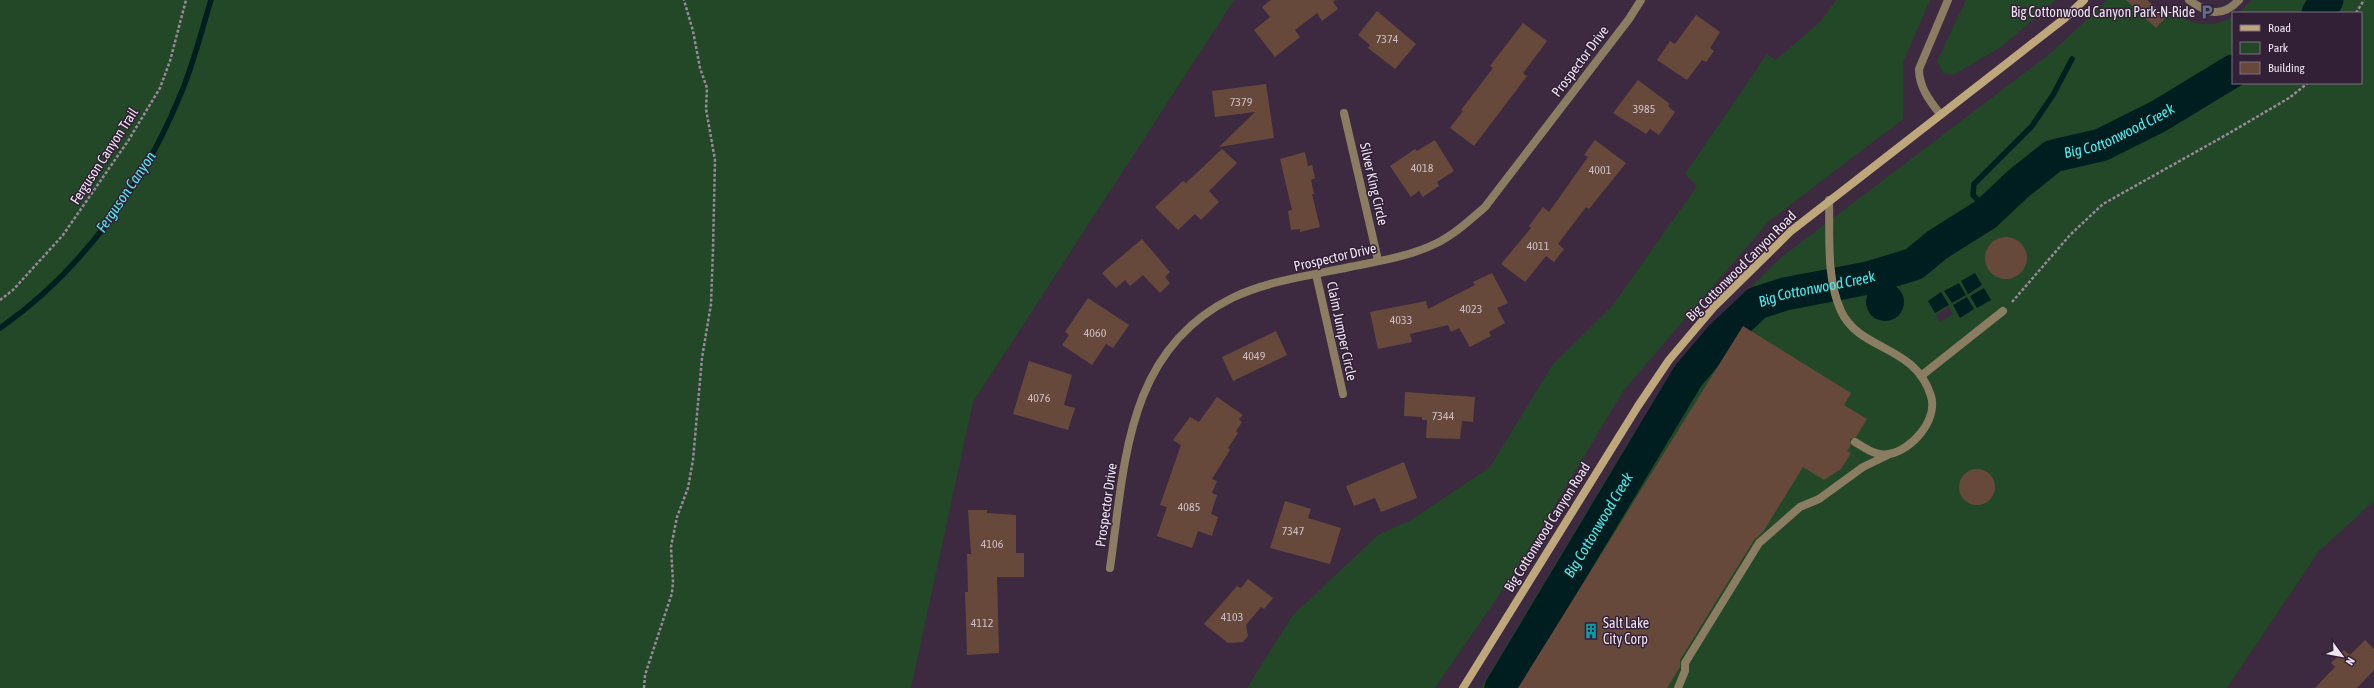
<svg xmlns="http://www.w3.org/2000/svg" width="2374" height="688" font-family="'Asap Condensed',sans-serif">
  <style>
    .green { fill: #224828; fill-rule: evenodd }
    .water { fill: #001e1f }
    .lines { fill: none; stroke-linecap: round; stroke-linejoin: round }
    .stream { stroke: #001e1f; stroke-width: 5.5 }
    .river { stroke: #001e1f; stroke-width: 33 }
    .building { fill: #67493c }
    .path { stroke: #99899b; stroke-width: 2.5; stroke-dasharray: 3 2; stroke-linecap: butt }
    .lane { stroke: #8b7d61; stroke-width: 8 }
    .street { stroke: #8b7d61; stroke-width: 8 }
    .secondary { stroke: #bea87b; stroke-width: 8 }
    .labels { text-anchor: middle; stroke-width: 3; stroke-linejoin: round; paint-order: stroke }
    .number-label { font-size: 12px; fill: #cebdc4 }
    .poi-label { font-size: 14px; fill: #f0e4f2; stroke: #322036; text-anchor: end }
    .street-label { font-size: 14px; fill: #f0e4f2; stroke: #322036 }
    .water-label { font-size: 15px; font-style: italic; fill: #51ecef; stroke: #322036 }
  </style>
  <rect width="100%" height="100%" fill="#3d2a40"/>
  <g class="green">
    <polygon points="0,0 1234,0 973,402 911,688 0,688"/>
    <polygon points="1836,0 1930,0 1903,62 1903,119 1769,221 1623,391 1518,567 1435,688 1247,688 1292,616 1378,535 1411,520 1490,467 1553,364 1613,305 1697,186 1685,174 1767,54 1776,60 1821,21"/>
    <polygon points="1966,0 2056,0 2001,47 1953,75 1943,73 1937,61"/>
    <path d="M2107 0H2139L2156 27 2172 10C2191 26 2211 29 2233 17V83H2361V13H2239L2252 0H2374V501L2319 551 2227 688H1481L1631 438 1725 311 1783 256 2052 52ZM1886 284C1908 289 1909 315 1888 321L1871 315 1866 304ZM1949 307 1953 314 1940 322 1936 315Z"/>
  </g>
  <g class="water">
    <polygon points="1975,273 1982,285 1968,294 1961,281"/>
    <polygon points="1959,283 1966,295 1952,303 1944,291"/>
    <circle cx="1885" cy="302" r="19"/>
    <polygon points="1984,288 1991,300 1977,308 1970,296"/>
    <polygon points="1941,292 1949,305 1935,313 1928,301"/>
    <polygon points="1967,297 1974,309 1960,318 1953,305"/>
  </g>
  <g class="lines">
    <g class="stream">
      <polyline points="1989,211 1973,195 1974,184 2032,126 2053,95 2072,59"/>
      <path d="M0 328C78 274 143 186 179 98 193 67 201 32 211 0"/>
    </g>
    <g class="river">
      <polyline points="2318,13 2327,0"/>
      <path id="s1" d="M1501 688 1688 376 1721 337 1757 303 1785 294 1868 278 1914 264 1937 245 1986 214 2018 184 2053 156 2101 145 2159 116 2233 71"/>
    </g>
  </g>
  <g class="building">
    <polygon points="1271,0 1335,0 1333,2 1338,9 1322,21 1317,13 1295,30 1300,37 1275,57 1254,30 1270,17 1262,7"/>
    <polygon points="2126,0 2147,0 2166,17 2156,28"/>
    <polygon points="1377,11 1416,44 1395,69 1368,48 1370,45 1358,35"/>
    <polygon points="1696,15 1720,32 1710,48 1714,51 1706,62 1702,60 1687,80 1657,60 1670,41 1675,44"/>
    <polygon points="1523,23 1547,41 1523,73 1527,76 1474,146 1450,128 1463,111 1461,110 1493,68 1490,66"/>
    <polygon points="1638,80 1670,104 1668,106 1675,112 1659,135 1650,129 1646,134 1613,113"/>
    <polygon points="1266,84 1274,138 1219,147 1255,112 1215,117 1212,91"/>
    <polygon points="1435,140 1454,171 1437,182 1439,186 1423,197 1419,191 1411,197 1390,166 1415,149 1417,151"/>
    <polygon points="1595,140 1626,163 1589,209 1586,207 1558,244 1564,249 1554,262 1546,256 1525,282 1501,264 1531,228 1529,226 1543,207 1549,212 1588,157 1584,155"/>
    <polygon points="1222,149 1237,163 1209,191 1219,202 1201,220 1195,214 1178,230 1155,207 1183,181 1186,183"/>
    <polygon points="1305,152 1308,166 1312,165 1315,178 1311,180 1314,194 1312,194 1320,227 1300,232 1300,229 1291,230 1288,211 1292,210 1280,159"/>
    <circle cx="2006" cy="258" r="21"/>
    <polygon points="1142,239 1170,272 1165,277 1170,283 1160,293 1143,275 1130,286 1125,280 1116,288 1102,273"/>
    <polygon points="1492,273 1508,303 1497,308 1505,323 1489,332 1491,336 1470,347 1459,328 1451,332 1448,325 1410,334 1412,342 1378,349 1370,312 1426,301 1428,309 1475,285 1473,282"/>
    <polygon points="1088,298 1129,325 1113,348 1106,344 1092,365 1062,345 1069,335 1065,332"/>
    <polygon points="1743,326 1851,393 1844,405 1867,419 1856,437 1850,439 1851,445 1847,451 1851,453 1841,469 1824,480 1803,467 1763,532 1754,540 1680,660 1680,667 1667,688 1518,688"/>
    <polygon points="1276,331 1287,355 1233,381 1222,357"/>
    <polygon points="1029,361 1072,375 1064,405 1075,408 1068,430 1013,414"/>
    <polygon points="1405,392 1475,397 1473,422 1462,421 1460,439 1426,438 1427,420 1422,420 1422,417 1404,416"/>
    <polygon points="1217,397 1243,415 1239,419 1242,422 1236,431 1238,433 1228,448 1230,450 1212,479 1217,481 1212,493 1217,495 1211,514 1218,517 1212,536 1198,531 1192,548 1157,536 1167,507 1160,505 1181,445 1173,440 1190,417 1199,422"/>
    <polygon points="1404,462 1417,498 1381,512 1375,498 1354,506 1346,486"/>
    <circle cx="1977" cy="487" r="18"/>
    <polygon points="1285,501 1311,509 1308,518 1341,528 1330,564 1270,548"/>
    <polygon points="968,510 987,510 987,513 1016,515 1016,553 1024,553 1024,577 997,577 999,653 967,655 965,592 968,592 967,554 971,554"/>
    <polygon points="1248,579 1273,598 1264,609 1261,607 1246,625 1248,636 1243,642 1228,643 1204,624 1237,586 1241,588"/>
    <polygon points="2365,640 2374,649 2374,670 2357,688 2315,688 2335,667 2331,663 2344,650 2350,655"/>
  </g>
  <g class="lines">
    <g class="path">
      <polyline points="2356,13 2364,0"/>
      <polyline points="0,300 13,290 63,235 128,141 160,88 170,61 186,0"/>
      <polyline points="2012,302 2070,235 2103,204 2226,135 2289,98 2308,83"/>
      <polyline points="644,688 645,675 672,593 673,582 671,547 677,517 688,488 693,460 702,358 711,304 713,249 715,160 706,109 707,88 700,68 693,31 684,0"/>
    </g>
    <g class="lane">
      <path d="M2189 0C2207 13 2221 19 2239 0"/>
      <path d="M1829 200C1830 236 1826 278 1841 311 1860 352 1915 344 1931 396 1938 420 1912 450 1889 454 1877 457 1865 448 1855 442"/>
      <polyline points="1921,376 2003,311"/>
      <polyline points="1678,688 1685,671 1685,663 1759,543 1800,507 1819,499 1863,467 1888,455"/>
    </g>
    <g class="street">
      <polyline points="1344,113 1378,260"/>
      <path d="M1940 114C1929 100 1919 87 1919 69L1948 0"/>
      <polyline points="1316,274 1343,394"/>
      <path d="M1110 568C1125 465 1125 351 1232 298 1265 282 1305 276 1340 269 1372 262 1407 258 1437 243 1455 234 1470 220 1485 207L1629 19 1641 0"/>
    </g>
    <polyline class="secondary" points="1463,688 1638,406 1669,360 1713,308 1791,231 2006,64 2065,18 2084,0"/>
  </g>
  <defs>
    <g id="parking-bare" transform="scale(1.2)"><path d="M-3.5-5.5H1a3.5 3.5 0 0 1 0 7H-1V5.5H-3.5ZM-1-3.4V-.6H.8a1.4 1.4 0 0 0 0-2.8Z" fill="#5c6f8a" stroke="#322036" stroke-width="2.5" paint-order="stroke"/></g>
    <g id="building-bare" transform="scale(1.2)"><path d="M-4-6H4V6H1V3H-1V6H-4ZM-2.5-4.3h1.7v1.8h-1.7ZM.8-4.3h1.7v1.8H.8ZM-2.5-1h1.7V.8h-1.7ZM.8-1h1.7V.8H.8Z" fill="#0f9aa8" stroke="#322036" stroke-width="2.5" paint-order="stroke"/></g>
  </defs>
  <g fill-rule="evenodd">
    <use href="#parking-bare" x="2207" y="12"/>
    <use href="#building-bare" x="1591" y="631"/>
  </g>
  <g class="labels">
    <g class="number-label">
      <text x="1387" y="43">7374</text>
      <text x="1241" y="106">7379</text>
      <text x="1644" y="113">3985</text>
      <text x="1422" y="172">4018</text>
      <text x="1600" y="174">4001</text>
      <text x="1538" y="250">4011</text>
      <text x="1471" y="313">4023</text>
      <text x="1401" y="324">4033</text>
      <text x="1095" y="337">4060</text>
      <text x="1254" y="360">4049</text>
      <text x="1039" y="402">4076</text>
      <text x="1443" y="420">7344</text>
      <text x="1189" y="511">4085</text>
      <text x="1293" y="535">7347</text>
      <text x="992" y="548">4106</text>
      <text x="1232" y="621">4103</text>
      <text x="982" y="627">4112</text>
    </g>
    <g class="poi-label">
      <text x="2195" y="17">Big Cottonwood Canyon Park-N-Ride</text>
      <text x="1603" y="628" text-anchor="start">Salt Lake<tspan x="1603" dy="16">City Corp</tspan></text>
    </g>
    <g class="street-label">
      <text transform="translate(1580 61) rotate(-53)" y="5">Prospector Drive</text>
      <text transform="translate(104 156) rotate(-57)" y="5">Ferguson Canyon Trail</text>
      <text transform="translate(1374 184) rotate(77)" y="5">Silver King Circle</text>
      <text transform="translate(1335 257) rotate(-13)" y="5">Prospector Drive</text>
      <text transform="translate(1741 266) rotate(-45)" y="5">Big Cottonwood Canyon Road</text>
      <text transform="translate(1342 331) rotate(78)" y="5">Claim Jumper Circle</text>
      <text transform="translate(1106 505) rotate(-82)" y="5">Prospector Drive</text>
      <text transform="translate(1547 527) rotate(-58)" y="5">Big Cottonwood Canyon Road</text>
    </g>
    <g class="water-label">
      <text dy="5" stroke="none"><textPath href="#s1" startOffset="874">Big Cottonwood Creek</textPath></text>
      <text transform="translate(126 192) rotate(-56)" y="5">Ferguson Canyon</text>
      <text dy="5" stroke="none"><textPath href="#s1" startOffset="526">Big Cottonwood Creek</textPath></text>
      <text dy="5" stroke="none"><textPath href="#s1" startOffset="190">Big Cottonwood Creek</textPath></text>
    </g>
  </g>
  <rect x="2232" y="12" width="130" height="72" fill="#322036" stroke="#7e6e81"/>
  <rect x="2240" y="25" width="20" height="6" fill="#bea87b" stroke="#7e6e81"/>
  <text x="2268" y="32" font-size="12" fill="#f0e4f2">Road</text>
  <rect x="2240" y="42" width="20" height="12" fill="#224828" stroke="#7e6e81"/>
  <text x="2268" y="52" font-size="12" fill="#f0e4f2">Park</text>
  <rect x="2240" y="62" width="20" height="12" fill="#67493c" stroke="#7e6e81"/>
  <text x="2268" y="72" font-size="12" fill="#f0e4f2">Building</text>
  <g transform="translate(2342 656) rotate(122)" stroke="#322036" stroke-width="3" paint-order="stroke">
  <path d="M0-3L7 15L0 10L-7 15Z" fill="#f0e4f2"/>
  <text y="-6" font-size="11" font-weight="bold" text-anchor="middle" fill="#f0e4f2">N</text>
  </g>
</svg>
